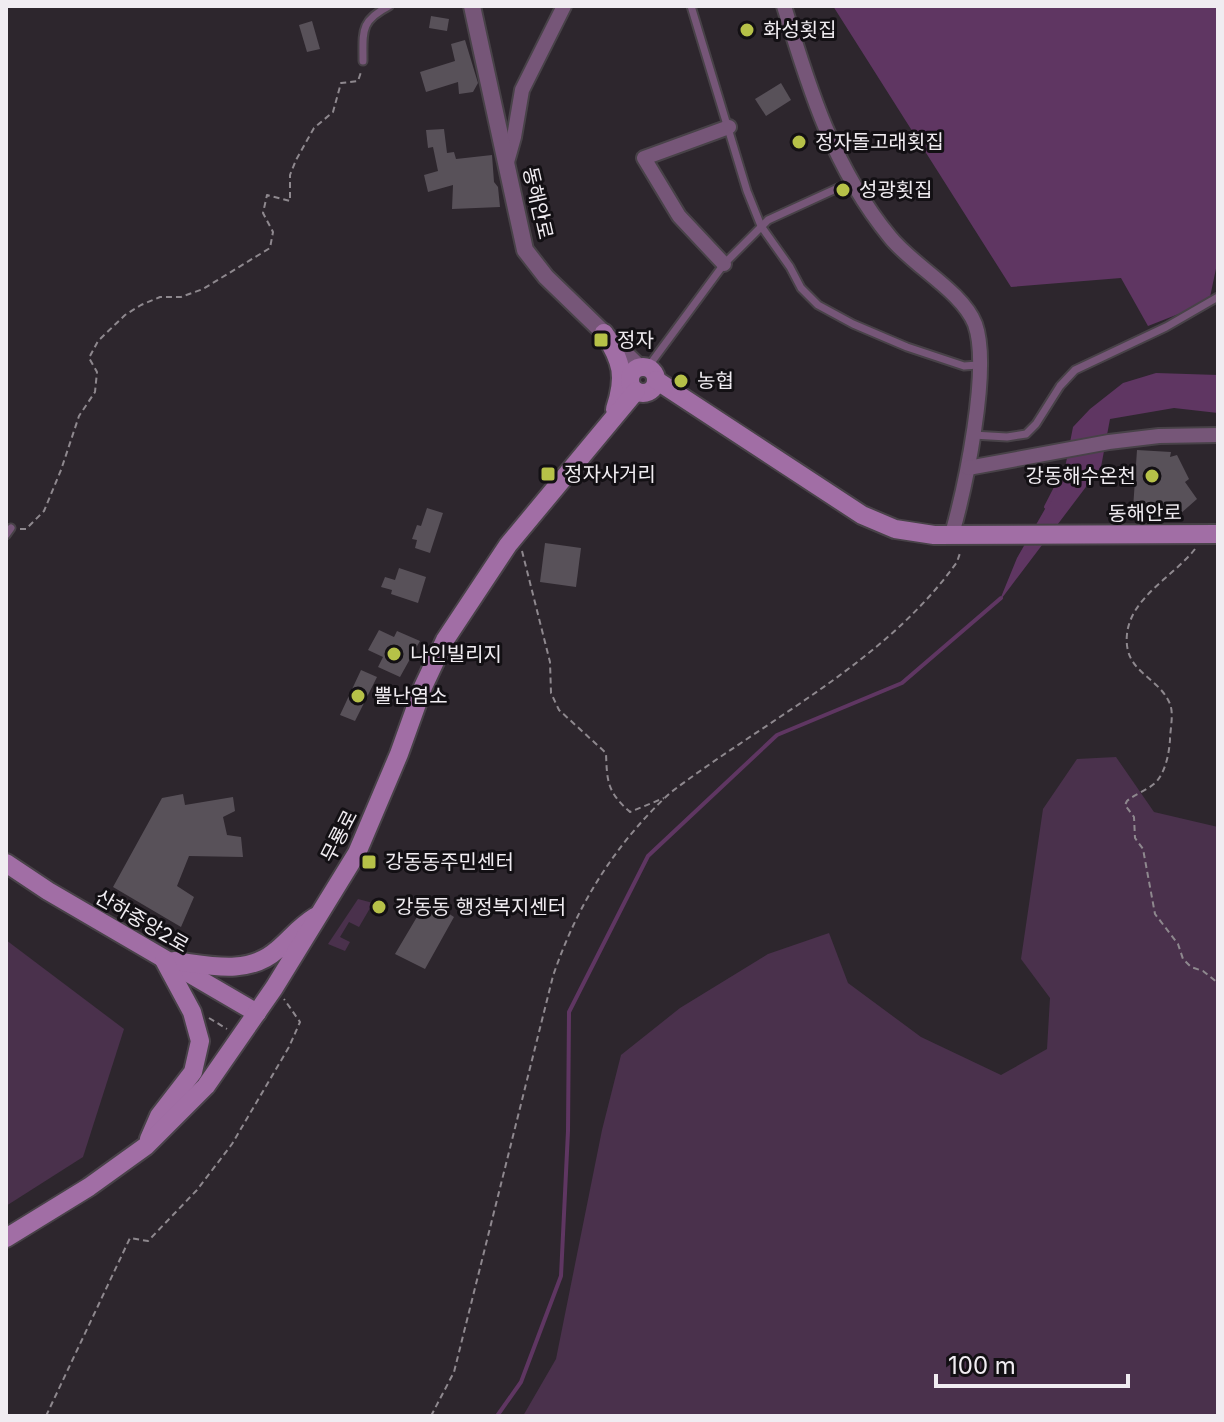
<svg xmlns="http://www.w3.org/2000/svg" width="1224" height="1422" font-family="Inter,'Noto Sans KR',sans-serif">
  <style>
    .green { fill: #4a314c }
    .water { fill: #5f3662 }
    .lines { fill: none; stroke-linecap: round; stroke-linejoin: round }
    .stream { stroke: #5f3662; stroke-width: 4 }
    .building { fill: #585159 }
    .service-casing { stroke: #484248; stroke-width: 11 }
    .minor-casing { stroke: #484248; stroke-width: 18 }
    .tertiary-casing { stroke: #484248; stroke-width: 20 }
    .secondary-casing { stroke: #484248; stroke-width: 22 }
    .path { stroke: #8e888e; stroke-width: 2; stroke-dasharray: 6 4; stroke-linecap: butt }
    .service { stroke: #765678; stroke-width: 7 }
    .minor { stroke: #765678; stroke-width: 14 }
    .tertiary { stroke: #765678; stroke-width: 16 }
    .secondary { stroke: #a16ea5; stroke-width: 18 }
    .poi-dot { fill: #b6c148; stroke: #131014; stroke-width: 3 }
    .labels { text-anchor: middle; stroke-width: 6; stroke-linejoin: round; paint-order: stroke }
    .poi-label { font-size: 20px; fill: #f0ecf1; stroke: #131014; text-anchor: start }
    .street-label { font-size: 20px; fill: #f0ecf1; stroke: #131014 }
  </style>
  <rect width="100%" height="100%" fill="#2d262d"/>
  <g class="green">
    <polygon points="1116,757 1154,812 1218,827 1218,1416 523,1416 556,1359 602,1130 621,1055 680,1008 768,954 829,933 848,983 921,1037 1001,1075 1047,1049 1050,998 1021,959 1043,809 1077,759"/>
    <polygon points="358,899 373,903 359,927 349,922 340,937 350,942 345,951 328,944"/>
    <polygon points="6,940 124,1029 83,1157 6,1206"/>
  </g>
  <g class="water">
    <polygon points="833,6 1218,6 1218,259 1209,302 1148,326 1121,278 1011,287"/>
    <polygon points="1156,373 1218,375 1218,413 1174,408 1110,419 1101,467 999,602 1017,558 1053,495 1065,468 1073,427 1090,409 1123,383"/>
  </g>
  <g class="lines">
    <g class="stream">
      <polyline points="1046,507 1062,476"/>
      <polyline points="497,1416 521,1382 561,1276 568,1131 569,1012 648,856 777,735 902,683 1001,598"/>
    </g>
  </g>
  <g class="building">
    <polygon points="431,16 449,19 447,31 429,28"/>
    <polygon points="312,21 320,49 307,52 299,25"/>
    <polygon points="465,40 478,83 473,92 459,94 458,82 426,92 420,72 455,61 451,44"/>
    <polygon points="781,83 791,100 766,116 755,99"/>
    <polygon points="444,129 447,153 454,152 456,159 492,155 494,182 498,187 500,207 452,209 453,185 428,192 424,175 438,171 433,147 428,148 426,130"/>
    <polygon points="1137,450 1171,452 1170,457 1177,455 1189,479 1185,482 1197,499 1180,514 1153,506 1153,510 1133,509"/>
    <polygon points="427,508 443,513 430,553 415,548 417,540 412,539 417,525 421,526"/>
    <polygon points="545,543 581,548 576,587 540,582"/>
    <polygon points="399,568 426,577 418,603 391,594 392,590 381,587 385,577 395,580"/>
    <polygon points="379,630 394,637 397,631 420,641 400,677 378,667 383,657 368,650"/>
    <polygon points="361,670 377,677 355,721 340,715"/>
    <polygon points="183,794 185,805 233,797 235,811 223,817 227,835 241,837 243,857 189,856 177,886 194,897 181,927 113,887 162,798"/>
    <polygon points="427,900 441,905 440,908 454,917 425,969 395,954"/>
  </g>
  <g class="lines">
    <g class="service-casing">
      <g id="service">
        <polyline points="691,6 747,191 761,226 790,267 801,288 818,305 853,324 907,347 964,366 978,365"/>
        <path d="M363 61C363 31 360 21 389 6"/>
        <polyline points="648,367 724,264 768,220 851,182"/>
        <polyline points="973,435 1007,437 1026,434 1036,424 1060,386 1075,370 1166,327 1218,297"/>
        <polyline points="6,535 11,528"/>
      </g>
    </g>
    <g class="minor-casing">
      <g id="minor">
        <path d="M784 6C809 89 834 169 890 237 913 266 962 291 975 324 991 368 965 488 952 534"/>
        <polyline points="507,162 514,137 522,90 564,6"/>
        <polyline points="724,264 679,216 644,158 729,127"/>
        <polyline points="968,468 1109,442 1159,436 1218,435"/>
      </g>
    </g>
    <g class="tertiary-casing">
      <polyline id="tertiary" points="472,6 525,250 546,277 639,367"/>
    </g>
    <g class="secondary-casing">
      <g id="secondary">
        <path d="M604 333C622 362 626 376 615 409"/>
        <circle cx="643" cy="380" r="13"/>
        <polyline points="656,380 862,515 895,529 934,535 1218,534"/>
        <polyline points="6,863 48,891 257,1013"/>
        <path d="M174 961C208 965 248 976 277 950 291 938 299 927 315 917"/>
        <polyline points="149,1139 159,1116 193,1072 200,1041 192,1012 164,960"/>
        <polyline points="6,1238 89,1187 146,1146 206,1086 274,988 357,853 399,754 423,687 445,640 508,545 636,391"/>
      </g>
    </g>
    <g class="path">
      <polyline points="20,529 26,529 44,511 61,470 79,416 95,392 97,372 89,358 98,341 125,315 141,305 160,297 181,297 203,289 270,248 273,232 263,213 267,195 290,201 290,175 296,160 314,128 333,112 341,83 358,81 361,72"/>
      <path d="M1195 549C1174 576 1131 597 1127 634 1123 673 1158 675 1170 704 1174 714 1170 730 1170 740 1169 753 1166 770 1157 781 1149 790 1136 793 1127 801L1125 805 1134 817 1135 838 1143 849 1155 914 1178 944 1183 959 1191 967 1203 971 1218 983"/>
      <path d="M522 551 550 662 551 693 559 710 606 753C607 781 607 792 630 812L664 798"/>
      <polyline points="209,1018 227,1029"/>
      <polyline points="46,1416 130,1238 148,1241 197,1190 232,1144 289,1047 300,1022 284,999"/>
      <path d="M431 1416 454 1372 553 976C577 905 615 844 670 793 767 719 886 662 957 562L960 553"/>
    </g>
    <use href="#service" class="service"/>
    <use href="#minor" class="minor"/>
    <use href="#tertiary" class="tertiary"/>
    <use href="#secondary" class="secondary"/>
  </g>
  <g class="poi-dot">
    <circle cx="747" cy="30" r="8"/>
    <circle cx="799" cy="142" r="8"/>
    <circle cx="843" cy="190" r="8"/>
    <rect x="593" y="332" width="16" height="16" rx="4"/>
    <circle cx="681" cy="381" r="8"/>
    <rect x="540" y="466" width="16" height="16" rx="4"/>
    <circle cx="1152" cy="476" r="8"/>
    <circle cx="394" cy="654" r="8"/>
    <circle cx="358" cy="696" r="8"/>
    <rect x="361" y="854" width="16" height="16" rx="4"/>
    <circle cx="379" cy="907" r="8"/>
  </g>
  <g class="labels">
    <g class="poi-label">
      <text x="763" y="37">화성횟집</text>
      <text x="815" y="149">정자돌고래횟집</text>
      <text x="859" y="197">성광횟집</text>
      <text x="617" y="347">정자</text>
      <text x="697" y="388">농협</text>
      <text x="564" y="481">정자사거리</text>
      <text x="1136" y="483" text-anchor="end">강동해수온천</text>
      <text x="410" y="661">나인빌리지</text>
      <text x="374" y="703">뿔난염소</text>
      <text x="385" y="869">강동동주민센터</text>
      <text x="395" y="914">강동동 행정복지센터</text>
    </g>
    <g class="street-label">
      <text transform="translate(538 203) rotate(77)" y="7">동해안로</text>
      <text transform="translate(1145 513) rotate(-1)" y="7">동해안로</text>
      <text transform="translate(339 836) rotate(-63)" y="7">무룡로</text>
      <text transform="translate(142 921) rotate(30)" y="7">산하중앙2로</text>
    </g>
  </g>
  <rect width="1224" height="1422" fill="none" stroke="#f0ecf1" stroke-width="16"/>
  <path d="M936 1374v12h192v-12" fill="none" stroke="#f0ecf1" stroke-width="4"/>
  <text x="948" y="1374" font-size="24" fill="#f0ecf1" stroke="#131014" stroke-width="6" paint-order="stroke">100 m</text>
</svg>
